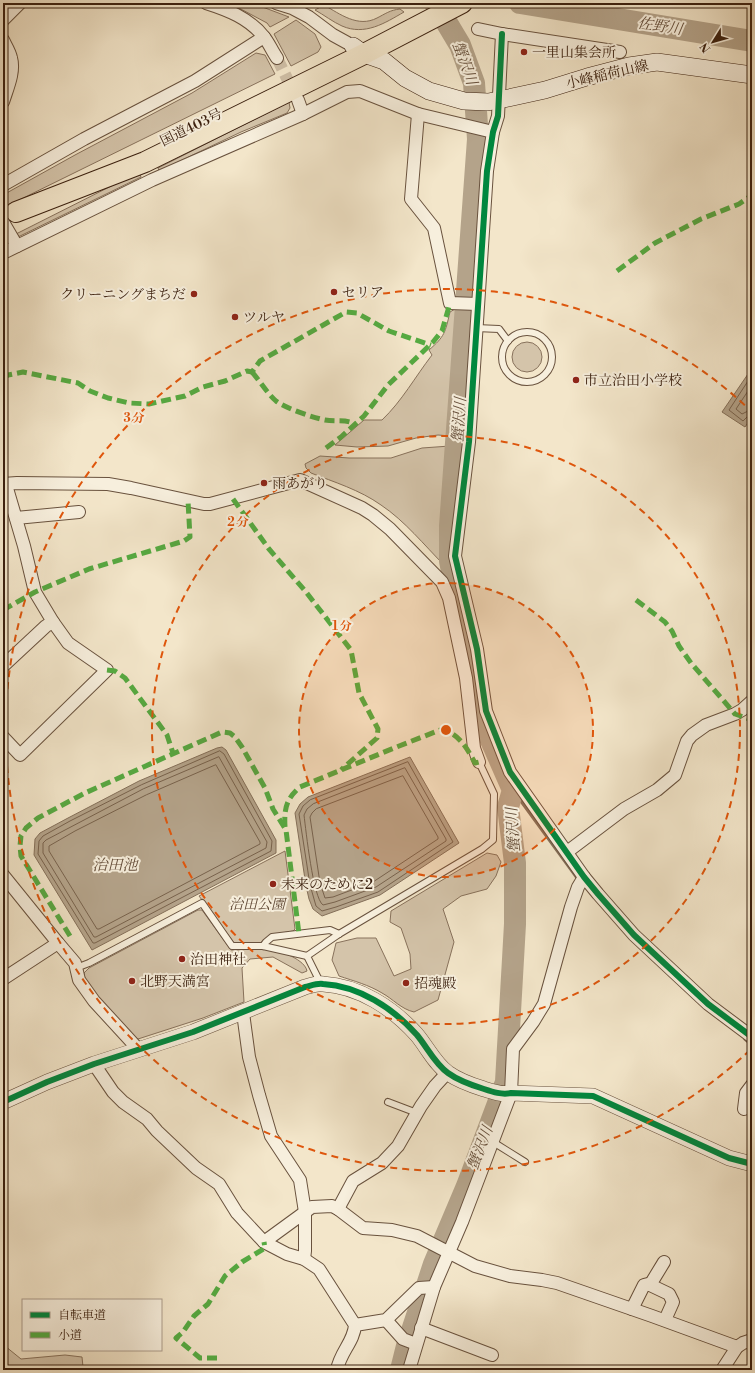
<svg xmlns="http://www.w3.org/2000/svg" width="755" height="1373" font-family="'Libre Bodoni','Noto Serif JP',serif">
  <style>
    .green { fill: #d4c4aa; stroke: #88725c }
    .water { fill: #b4a38a; stroke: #846f59 }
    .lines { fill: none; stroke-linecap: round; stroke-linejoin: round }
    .shore { stroke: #78624c; stroke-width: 1 }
    .stream { stroke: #846f59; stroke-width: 3.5 }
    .river { stroke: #b4a38a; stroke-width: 22 }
    .minor-tunnel { stroke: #cebea5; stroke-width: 12; stroke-dasharray: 12 6; stroke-linecap: butt }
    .service-casing { stroke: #69523e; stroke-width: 8 }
    .minor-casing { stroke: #69523e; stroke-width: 14 }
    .tertiary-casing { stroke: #69523e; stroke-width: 16 }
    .secondary-casing { stroke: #3b200f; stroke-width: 18 }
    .trunk-casing { stroke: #3b200f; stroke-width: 22 }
    .service { stroke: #f7efdd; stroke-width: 6 }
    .minor { stroke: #f7efdd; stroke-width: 12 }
    .tertiary { stroke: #f7efdd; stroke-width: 15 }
    .secondary { stroke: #f7efdd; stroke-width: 17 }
    .trunk { stroke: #f3e6ca; stroke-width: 20 }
    .quiet { stroke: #55aa41; stroke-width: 5; stroke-dasharray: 10 5; stroke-linecap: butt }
    .cycleway-casing { stroke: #f7efdd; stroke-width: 8 }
    .cycleway { stroke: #00873e; stroke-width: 6 }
    .ring { fill: none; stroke: #df560c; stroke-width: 2; stroke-dasharray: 7 5 }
    .poi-dot { fill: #8f2418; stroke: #f7efdd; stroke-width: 1.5 }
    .labels { text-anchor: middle; stroke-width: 4; stroke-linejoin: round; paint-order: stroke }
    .poi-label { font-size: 14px; fill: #3b200f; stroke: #f7efdd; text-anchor: start }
    .street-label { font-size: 14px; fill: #3b200f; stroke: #f7efdd }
    .park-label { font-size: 14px; font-style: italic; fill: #614936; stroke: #f7efdd }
    .water-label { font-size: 15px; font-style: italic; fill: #654e3a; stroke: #f7efdd }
    .centre { fill: #df560c; stroke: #f7efdd; stroke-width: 2 }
    .ring-label { font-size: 12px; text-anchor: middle; font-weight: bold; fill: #df560c; stroke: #f7efdd; stroke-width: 4; stroke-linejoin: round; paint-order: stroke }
  </style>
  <rect width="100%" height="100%" fill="#f3e6ca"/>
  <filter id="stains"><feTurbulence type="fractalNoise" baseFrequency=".005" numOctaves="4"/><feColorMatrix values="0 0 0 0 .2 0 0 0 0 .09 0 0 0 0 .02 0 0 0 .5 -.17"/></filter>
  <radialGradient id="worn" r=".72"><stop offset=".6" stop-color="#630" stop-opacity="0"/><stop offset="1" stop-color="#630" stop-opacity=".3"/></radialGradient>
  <g class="green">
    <polygon points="227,3 252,3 289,17 270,27 267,23 237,7"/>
    <path d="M324 5C340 14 358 28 377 18 385 14 390 10 400 9L404 12C385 23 365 36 342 26 333 22 324 15 315 10Z"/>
    <polygon points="296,20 315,34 321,47 318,52 291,66 274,34"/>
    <polygon points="256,53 265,55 275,74 7,206 3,201 3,195 75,155 192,93"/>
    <polygon points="289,102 290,108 287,113 241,132 159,171 158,168"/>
    <polygon points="139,172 141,177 18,237 16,234"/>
    <path d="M455 309H459L451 436 438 435 416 438 388 446 357 447 335 445 364 420H382C402 401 415 377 432 355L429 350C445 336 445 333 450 312Z"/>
    <circle cx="527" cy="357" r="15"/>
    <path d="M450 446 443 542 445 566C424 545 405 521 381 505 360 490 334 482 311 473L306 468 305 464 320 456 349 458H391L422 448Z"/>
    <polygon points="285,851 295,929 293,931 271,935 259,944 235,944 199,896"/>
    <path d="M487 853 497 855 501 862 496 876 487 889 461 896 443 909 454 942 438 1000 414 1012C401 1009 393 999 382 993 369 985 354 981 339 976L332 960 336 943 357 938H376L394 976 411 969 410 954 401 928 390 922 391 911Z"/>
    <path d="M198 910H202L231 950C244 950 259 948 271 950 282 951 305 960 307 971L302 973 273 957 250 959 242 968 244 1002 203 1018 138 1039 136 1038C123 1025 85 990 84 973L89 968Z"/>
    <polygon points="3,1345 5,1346 21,1359 65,1355 82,1357 83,1367 81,1370 3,1370"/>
  </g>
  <g class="water">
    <polygon points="748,374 752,377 752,417 745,427 722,412"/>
    <polygon points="222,747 226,750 276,840 276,853 92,950 34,855 35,839 40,833 68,818 139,781 217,748"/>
    <polygon points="410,757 459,843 380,895 322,916 313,909 309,899 306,886 295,813 300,804 308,797"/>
  </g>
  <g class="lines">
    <g class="shore">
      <polyline points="752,380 748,381 729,410 743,421 748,416 752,415"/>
      <polyline points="752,385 736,409 742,414 748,411 752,410"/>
      <polygon points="220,751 224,754 272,841 271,851 95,943 93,943 38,854 39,841 43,836 70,821 141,785"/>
      <polygon points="219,757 267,842 266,848 96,937 94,937 43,853 43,843 46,840 143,789"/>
      <polygon points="408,762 453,842 378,892 336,907 322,911 316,906 310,885 299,814 303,806 310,800"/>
      <polygon points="216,765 260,842 260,844 99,929 97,929 49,851 49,846 75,831 146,795"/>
      <path d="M405 768 446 839V841L376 887 335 902 323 905C313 898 306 831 304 815L307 809 313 804Z"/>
      <polygon points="403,776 438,837 438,839 373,882 333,897 325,898 320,883 310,817 312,813 316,809"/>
    </g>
    <g class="stream">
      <polyline points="513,790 578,879"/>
      <polyline points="745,1039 752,1045"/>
    </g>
    <g class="river">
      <polyline points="520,3 752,41"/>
      <polyline points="401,1370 407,1346 434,1264 467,1186 506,1082 515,924 515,863 508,807 513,790 479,713 470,661 450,561 450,526 478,139 474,83 460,45 435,3"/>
    </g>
    <polyline class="minor-tunnel" points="277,58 295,95"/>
    <g class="service-casing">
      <g id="service">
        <polyline points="476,328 499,329 508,341"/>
        <circle cx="527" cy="357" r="25"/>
        <polyline points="263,946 266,942 272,937 330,930 339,934"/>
        <polyline points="76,968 89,963 202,903 232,946 263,946 307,956"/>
        <polyline points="321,984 307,956 339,934 482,849 493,840 494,794 479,762"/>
        <polyline points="388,1102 417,1113"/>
        <polyline points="493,1142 525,1162"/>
      </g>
    </g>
    <g class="minor-casing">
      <g id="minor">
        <path d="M206 3C228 10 249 18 264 37 269 43 272 51 277 58"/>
        <polyline points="276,3 292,8 309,17 333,35 353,46"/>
        <polyline points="3,20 20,3"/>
        <polyline points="478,29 502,34 620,52"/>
        <polyline points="502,34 498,116 493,132 487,171 469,442 455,556 477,649 486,711 510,772 584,877 598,894 634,935 708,1004 752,1037"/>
        <path d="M3 40C6 46 10 52 11 58 15 72 7 89 3 102"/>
        <polyline points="298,100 303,114"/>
        <polyline points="418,114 411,199 434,228 450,303 478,304"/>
        <polyline points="3,185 84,139 195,81 264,37"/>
        <polyline points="3,222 17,246"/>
        <polyline points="3,253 152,180 303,114 347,92 360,91 418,114 493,132"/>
        <polyline points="3,484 17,483 108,484 131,488 204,504 210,504 300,480 362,508 373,515 390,529 442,582 449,598 466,678 474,748 479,762"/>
        <polyline points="16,518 79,512"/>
        <polyline points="3,666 46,626 53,622"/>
        <polyline points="3,737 20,755 107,670 68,643 53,622 35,592 24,546 6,485"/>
        <polyline points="567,852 624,809 657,790 675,775 687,741 692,735 706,725 735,714 742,710 752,701"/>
        <polyline points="3,875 58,943 75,963 79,980 94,1001 139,1050"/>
        <polyline points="3,979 58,943"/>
        <polyline points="243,1013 249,1057 259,1095 271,1136 300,1180 305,1212 305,1251 304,1259"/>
        <path d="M94 1064 113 1092 123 1102 147 1119 157 1131 196 1168 219 1184 237 1213 264 1242 287 1254 304 1259 319 1269 355 1325C354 1342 340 1352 337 1370"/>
        <polyline points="744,1109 746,1093 752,1085"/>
        <polyline points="338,1209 353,1181 382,1163 398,1146 421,1106 435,1086 447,1073"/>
        <polyline points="264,1242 312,1207 332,1206 338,1209 363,1228 392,1230 417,1236 475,1266 510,1276 542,1280 557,1283 652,1316 737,1347"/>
        <polyline points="650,1285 664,1262"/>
        <polyline points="632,1309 644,1285 648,1284 669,1294 673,1302 665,1320"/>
        <polyline points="386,1320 403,1339 416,1344"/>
        <polyline points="355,1325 386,1320 419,1288 434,1287"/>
        <polyline points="421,1328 492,1355"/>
        <polyline points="409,1370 434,1287 462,1222 511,1093 513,1049 533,1022 544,1004 571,907 578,887 584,877"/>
        <polyline points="722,1370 737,1347 743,1343 752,1340"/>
      </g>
    </g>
    <g class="tertiary-casing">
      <path id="tertiary" d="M3 1102 47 1082 94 1064 193 1032 305 987C310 986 317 983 323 984 359 986 393 1008 417 1035 427 1047 435 1064 448 1073 459 1081 471 1085 484 1089 493 1092 502 1095 511 1093L593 1096 729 1158 752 1164"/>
    </g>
    <g class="secondary-casing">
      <polyline id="secondary" points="353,46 364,54 384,61 405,78 429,91 464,101 488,102 499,100 545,90 587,77 629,66 657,62 752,75"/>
    </g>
    <g class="trunk-casing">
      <polyline id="trunk" points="16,212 145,162 364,54 462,3"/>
    </g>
    <use href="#service" class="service"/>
    <use href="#minor" class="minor"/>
    <use href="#tertiary" class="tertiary"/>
    <use href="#secondary" class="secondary"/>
    <use href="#trunk" class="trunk"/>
    <g class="quiet">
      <polyline points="617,271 655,243 701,219 739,204 752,195"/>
      <path d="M252 372C260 381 267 393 276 401 285 408 314 418 325 420 336 422 346 419 355 424"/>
      <polyline points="3,378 8,375 23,372 78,383 90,391 108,398 129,403 149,404 185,396 203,387 225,381 247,371 252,372 260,361 346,312 357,313 389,331 431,345"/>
      <polyline points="326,448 341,437 364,416 388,385 433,342 442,331 450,303"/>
      <polyline points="233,499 269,549 306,592 351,650 359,693 378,729 377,738 341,770"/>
      <polyline points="636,600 665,622 672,631 679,646 691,663 735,714 752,720"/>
      <polyline points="3,610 35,592 89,569 184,541 190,537 188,501"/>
      <polyline points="107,670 115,671 125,678 167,735 173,753"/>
      <path d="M285 827C284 809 286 799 300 787L394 748 440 730C458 731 468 750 475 763L479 762"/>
      <polyline points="70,936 21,856 20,846 21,836 26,828 38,818 85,793 222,732 230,733 235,737 242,747 265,788 273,809 286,830 299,934"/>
      <polyline points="217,1358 200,1358 176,1338 183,1332 194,1316 208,1304 225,1276 242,1262 265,1248 264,1242"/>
    </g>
    <g class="cycleway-casing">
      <g id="cycleway">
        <polyline points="502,34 498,116 493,132 487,171 469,442 455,556 477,649 486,711 510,772 584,877 598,894 634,935 708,1004 752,1037"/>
        <path d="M3 1102 47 1082 94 1064 193 1032 305 987C310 986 317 983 323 984 359 986 393 1008 417 1035 427 1047 435 1064 448 1073 459 1081 471 1085 484 1089 493 1092 502 1095 511 1093L593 1096 729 1158 752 1164"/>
      </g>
    </g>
    <use href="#cycleway" class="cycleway"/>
  </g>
  <circle cx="446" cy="730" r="147" fill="#df560c" fill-opacity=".12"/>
  <g class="ring">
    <circle cx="446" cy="730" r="147"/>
    <circle cx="446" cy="730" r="294"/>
    <path d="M750 1050A441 441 0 1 1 750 410"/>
  </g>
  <g class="poi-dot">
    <circle cx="524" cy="52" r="4"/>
    <circle cx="334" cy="292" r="4"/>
    <circle cx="194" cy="294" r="4"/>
    <circle cx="235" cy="317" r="4"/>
    <circle cx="576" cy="380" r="4"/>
    <circle cx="264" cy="483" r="4"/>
    <circle cx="273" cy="884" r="4"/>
    <circle cx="182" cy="959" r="4"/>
    <circle cx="132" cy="981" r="4"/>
    <circle cx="406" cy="983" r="4"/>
  </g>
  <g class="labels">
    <g class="poi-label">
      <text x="532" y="57">一里山集会所</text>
      <text x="342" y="297">セリア</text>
      <text x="186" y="299" text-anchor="end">クリーニングまちだ</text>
      <text x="243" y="322">ツルヤ</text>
      <text x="584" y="385">市立治田小学校</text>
      <text x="272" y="488">雨あがり</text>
      <text x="281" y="889">未来のために2</text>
      <text x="190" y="964">治田神社</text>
      <text x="140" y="986">北野天満宮</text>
      <text x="414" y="988">招魂殿</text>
    </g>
    <g class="street-label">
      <text transform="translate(607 74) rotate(-13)" y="5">小峰稲荷山線</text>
      <text transform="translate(191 127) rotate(-26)" y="5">国道403号</text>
    </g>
    <g class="park-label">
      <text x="257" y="909">治田公園</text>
    </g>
    <g class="water-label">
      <text transform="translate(660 26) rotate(9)" y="5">佐野川</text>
      <text transform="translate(465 63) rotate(70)" y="5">蟹沢川</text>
      <text transform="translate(459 420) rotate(-86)" y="5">蟹沢川</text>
      <text transform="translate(513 830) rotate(-94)" y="5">蟹沢川</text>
      <text x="115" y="870">治田池</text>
      <text transform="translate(480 1148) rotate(-69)" y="5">蟹沢川</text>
    </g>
  </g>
  <circle cx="446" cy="730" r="6" class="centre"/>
  <g class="ring-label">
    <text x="134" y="422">3 分</text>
    <text x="238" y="526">2 分</text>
    <text x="342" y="630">1 分</text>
  </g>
  <rect width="755" height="1373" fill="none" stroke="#f3e6ca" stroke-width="16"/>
  <rect x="4" y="4" width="747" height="1365" fill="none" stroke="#3b200f" stroke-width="2"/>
  <rect x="8" y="8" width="739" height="1357" fill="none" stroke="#3b200f"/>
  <rect x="22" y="1299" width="140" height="52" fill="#f7efdd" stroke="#ac9c8b"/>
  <rect x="30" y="1312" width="20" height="6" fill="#00873e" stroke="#ac9c8b"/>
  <text x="58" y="1319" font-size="12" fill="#3b200f">自転車道</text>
  <rect x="30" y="1332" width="20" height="6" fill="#55aa41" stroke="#ac9c8b"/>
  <text x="58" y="1339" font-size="12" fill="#3b200f">小道</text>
  <g transform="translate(713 42) rotate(233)" stroke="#f7efdd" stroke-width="3" paint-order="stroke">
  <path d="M0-3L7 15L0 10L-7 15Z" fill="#3b200f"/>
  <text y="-6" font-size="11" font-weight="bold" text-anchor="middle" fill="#3b200f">N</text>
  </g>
  <rect width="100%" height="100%" filter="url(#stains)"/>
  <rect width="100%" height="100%" fill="url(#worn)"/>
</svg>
